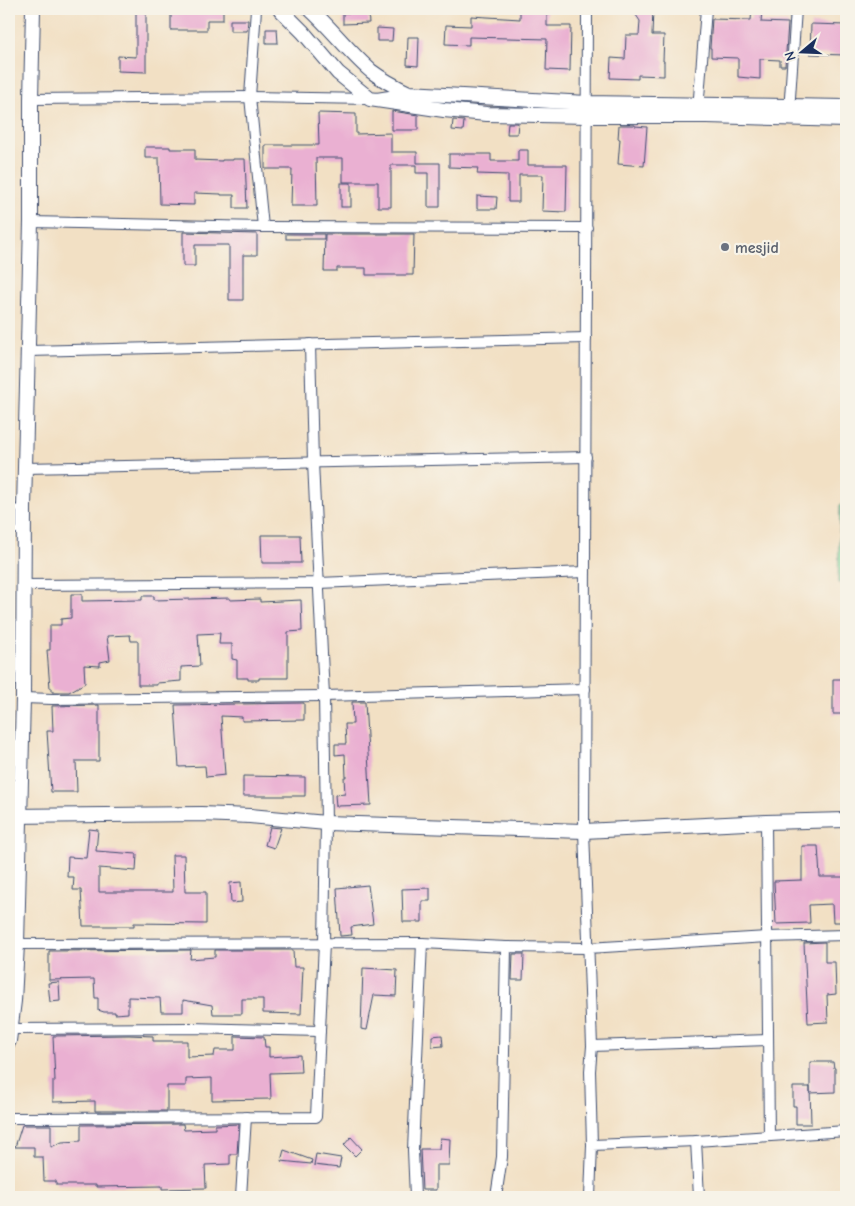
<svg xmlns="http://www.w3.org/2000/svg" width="855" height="1206" font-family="'Comic Neue',sans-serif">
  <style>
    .green { fill: #84d89a; stroke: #50847c }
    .building { fill: #eab0d2 }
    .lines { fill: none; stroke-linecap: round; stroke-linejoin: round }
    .service-casing { stroke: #3b4a6d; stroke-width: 8 }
    .minor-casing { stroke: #3b4a6d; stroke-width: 12 }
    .tertiary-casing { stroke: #3b4a6d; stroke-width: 16 }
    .service { stroke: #fff; stroke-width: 5 }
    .minor { stroke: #fff; stroke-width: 10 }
    .tertiary { stroke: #fff; stroke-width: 14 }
    .worship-dot { fill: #6b7280; stroke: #f7f3e8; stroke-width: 2 }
    .labels { text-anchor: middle; stroke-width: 4.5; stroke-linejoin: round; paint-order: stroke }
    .worship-label { font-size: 16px; font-weight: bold; fill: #5b616d; stroke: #f7f3e8; text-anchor: start }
  </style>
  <rect width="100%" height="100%" fill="#f7f3e8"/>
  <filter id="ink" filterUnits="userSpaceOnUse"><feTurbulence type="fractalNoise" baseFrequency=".02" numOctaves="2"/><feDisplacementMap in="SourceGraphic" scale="10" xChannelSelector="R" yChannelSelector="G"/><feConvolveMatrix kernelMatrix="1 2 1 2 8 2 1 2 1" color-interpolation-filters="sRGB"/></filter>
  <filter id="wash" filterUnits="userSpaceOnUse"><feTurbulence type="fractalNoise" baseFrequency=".0096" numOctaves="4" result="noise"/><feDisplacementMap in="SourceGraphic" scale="20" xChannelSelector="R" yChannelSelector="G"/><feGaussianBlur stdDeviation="1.12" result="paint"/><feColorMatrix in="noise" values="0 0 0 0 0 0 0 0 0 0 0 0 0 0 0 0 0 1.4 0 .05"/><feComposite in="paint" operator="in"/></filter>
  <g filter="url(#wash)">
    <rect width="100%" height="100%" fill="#f2e0c4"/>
    <polygon class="green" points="840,505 846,505 846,583 838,583"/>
    <g id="blocks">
      <g class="building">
        <polygon points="136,9 146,9 146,72 118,71 118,56 136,57"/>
        <polygon points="171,9 223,9 223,20 207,20 207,30 171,30"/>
        <polygon points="520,9 547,9 547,26 571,26 570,71 546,70 547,39 469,37 469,45 445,44 446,25 471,26 471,16 520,19"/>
        <polygon points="632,9 653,9 652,35 664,35 663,61 664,61 664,76 638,75 638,79 610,78 611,58 625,59 626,35 639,35 640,21"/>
        <polygon points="752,9 762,9 761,22 788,23 785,66 780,66 780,60 760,59 760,79 738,77 738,58 711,57 711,48 710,48 712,19 751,20"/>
        <polygon points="368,12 369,23 343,24 343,13"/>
        <polygon points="230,20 248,20 247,31 230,31"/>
        <polygon points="811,24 846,25 846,55 810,54"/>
        <polygon points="377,28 393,29 392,41 377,41"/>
        <polygon points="266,29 277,29 278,43 266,43"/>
        <polygon points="408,37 419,37 418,66 407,65"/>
        <polygon points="392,111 418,115 418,130 392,130"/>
        <polygon points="318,113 356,114 356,134 391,133 391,152 417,152 417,163 440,163 440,207 428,207 428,173 416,173 416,165 391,165 391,207 378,207 378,182 343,182 343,158 316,158 317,206 291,206 292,169 265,169 265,145 319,145"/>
        <polygon points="453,120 464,121 463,131 452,130"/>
        <polygon points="508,123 518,123 517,134 507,134"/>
        <polygon points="619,125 635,125 635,126 647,127 644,166 618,164 620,139 618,139"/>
        <polygon points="145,147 170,147 170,149 195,149 195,160 222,161 222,160 233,160 233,159 245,159 247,208 234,208 234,195 221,195 221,194 194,193 194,205 160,204 159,158 145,158"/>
        <polygon points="518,150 528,150 528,165 567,165 566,212 542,211 543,175 519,175 519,202 508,202 508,175 477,174 478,168 449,167 449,154 491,154 491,161 518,161"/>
        <rect x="341" y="183" width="10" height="24"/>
        <polygon points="477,196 497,197 496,209 477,209"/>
        <polygon points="183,232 257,234 257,255 243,255 243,300 229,300 229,245 195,245 195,266 183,266"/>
        <rect x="286" y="234" width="38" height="5"/>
        <polygon points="325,234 414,234 413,275 366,275 366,268 337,268 337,271 324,271"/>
        <polygon points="261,535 300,535 301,563 262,563"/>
        <polygon points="71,594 82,594 82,601 142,600 142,596 154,596 154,600 230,598 230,600 260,599 260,602 301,600 302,631 288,632 288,678 259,678 259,680 248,680 248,678 237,678 237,660 232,659 232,644 219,644 220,633 198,634 200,666 181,667 181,681 157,683 157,685 138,685 138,641 131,641 130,635 107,636 110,660 100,662 100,666 84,665 85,683 69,692 52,692 52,688 50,688 47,650 50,650 50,625 61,625 61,619 71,618"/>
        <polygon points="833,679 844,679 843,714 833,714"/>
        <polygon points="352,702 365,702 371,805 336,806 335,795 345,794 344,777 346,777 345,754 335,755 335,744 346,744 345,724 353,724"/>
        <polygon points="304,703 304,720 242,721 242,717 221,716 225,775 206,777 205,766 179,767 175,705"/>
        <polygon points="99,705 99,761 76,761 77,792 51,792 47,731 53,731 52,706"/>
        <polygon points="243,776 305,777 305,796 243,796"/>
        <polygon points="270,827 281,828 274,848 265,845"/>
        <polygon points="89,829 98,830 96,851 137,854 136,871 99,868 99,892 173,892 172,855 184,855 185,892 206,892 206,924 134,923 134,926 83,926 81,890 73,890 74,877 67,877 68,857 86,858"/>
        <polygon points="802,846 818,846 820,877 846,877 846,903 842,903 843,922 833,922 832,904 809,905 810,923 776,924 774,881 802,880"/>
        <polygon points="241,882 242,902 231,903 230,883"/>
        <polygon points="368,885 373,924 351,927 352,935 340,936 337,888"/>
        <polygon points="430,888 430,901 422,901 422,922 403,922 402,889"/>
        <polygon points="825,942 825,962 835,962 836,994 827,995 828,1022 808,1023 804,943"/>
        <polygon points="191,950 190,959 215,957 215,950 293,950 294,967 303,967 301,1014 263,1013 263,999 242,999 242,1014 213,1014 212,1005 183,1000 183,1012 161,1012 160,998 128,997 128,1013 115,1014 115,1012 104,1012 98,1010 98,998 95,998 94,979 49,980 49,951"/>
        <polygon points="513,954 524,954 523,980 512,980"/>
        <polygon points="363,968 397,970 396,996 374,995 367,1030 361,1029"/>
        <polygon points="59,982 60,1001 50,1002 48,983"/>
        <polygon points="129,1035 153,1036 153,1041 187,1041 187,1057 214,1056 215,1050 235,1050 235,1036 264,1037 265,1047 269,1047 269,1057 300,1055 301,1072 270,1073 271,1099 212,1100 212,1078 186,1079 186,1086 167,1086 167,1111 95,1111 95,1101 53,1102 53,1081 55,1081 53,1036"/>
        <polygon points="442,1035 443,1046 432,1047 432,1036"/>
        <polygon points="810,1062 833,1062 834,1068 835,1068 835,1092 810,1093"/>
        <polygon points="793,1087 810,1087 811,1124 796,1124 796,1106 793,1106"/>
        <polygon points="183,1124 184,1130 215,1129 215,1125 239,1124 237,1154 230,1154 230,1164 205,1165 206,1188 162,1189 162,1186 96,1187 96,1185 56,1185 56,1181 44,1181 43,1157 34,1157 34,1147 15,1147 22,1125 51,1125 51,1147 62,1142 81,1141 81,1125"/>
        <polygon points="351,1137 362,1149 355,1156 344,1145"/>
        <polygon points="440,1138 450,1139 449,1165 436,1165 436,1190 422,1190 420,1149 439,1149"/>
        <polygon points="284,1150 312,1160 311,1164 281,1161"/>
        <polygon points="316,1154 341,1158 339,1168 314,1165"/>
      </g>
    </g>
  </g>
  <g filter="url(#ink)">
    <use href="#blocks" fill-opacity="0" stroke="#3b4a6d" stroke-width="1"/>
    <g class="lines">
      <g class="service-casing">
        <g id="service">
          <polyline points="9,508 23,508"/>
          <polyline points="9,530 23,531"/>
        </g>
      </g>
      <g class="minor-casing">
        <g id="minor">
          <polyline points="256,9 250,97 263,227"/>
          <polyline points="587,9 584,831 592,1046 590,1071 592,1145"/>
          <polyline points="31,99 250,97 370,99 409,93"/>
          <polyline points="698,110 706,9"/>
          <polyline points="789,112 796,9"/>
          <polyline points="31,222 263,227 587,228"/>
          <polyline points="28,351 586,338"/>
          <polyline points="25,468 586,457"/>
          <polyline points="24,585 319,583 585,572"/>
          <polyline points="23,698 52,699 324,696 585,689"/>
          <polyline points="766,822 769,1136"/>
          <polyline points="9,944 422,943 506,947"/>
          <polyline points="11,1029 190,1028 320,1031"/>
          <polyline points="592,1046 768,1040"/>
          <polyline points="9,1118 316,1117 324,943 326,823 324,696 313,462 310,344"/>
          <polyline points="696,1141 699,1197"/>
          <polyline points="241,1197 246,1117"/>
          <polyline points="415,1197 413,1150 422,943"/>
          <polyline points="496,1197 502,1157 506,947 588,948 767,937 846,935"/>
          <polyline points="590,1197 592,1145 696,1141 846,1131"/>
        </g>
      </g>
      <g class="tertiary-casing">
        <g id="tertiary">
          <polyline points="280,9 303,32 338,73 370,99 444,110 487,114 587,116 707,116 846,120"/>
          <path d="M310 9C331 28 349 52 371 71 383 80 396 87 409 93L587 103 846 107"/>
          <polyline points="9,816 201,814 250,816 326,823 584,831 766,822 846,820"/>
          <polyline points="9,1041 14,1001 17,944 23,698 24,508 31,222 31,99 33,9"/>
        </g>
      </g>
      <use href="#service" class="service"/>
      <use href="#minor" class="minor"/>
      <use href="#tertiary" class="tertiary"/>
    </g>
  </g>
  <circle class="worship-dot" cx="725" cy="247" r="5"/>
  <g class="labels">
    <g class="worship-label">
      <text x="735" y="253">mesjid</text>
    </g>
  </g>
  <rect width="855" height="1206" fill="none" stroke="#f7f3e8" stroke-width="30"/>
  <g transform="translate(802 52) rotate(251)" stroke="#f7f3e8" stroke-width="4" paint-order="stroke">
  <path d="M0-4L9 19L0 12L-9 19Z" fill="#1b2f5e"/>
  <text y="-8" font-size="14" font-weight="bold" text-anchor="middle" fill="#1b2f5e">N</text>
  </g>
</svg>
